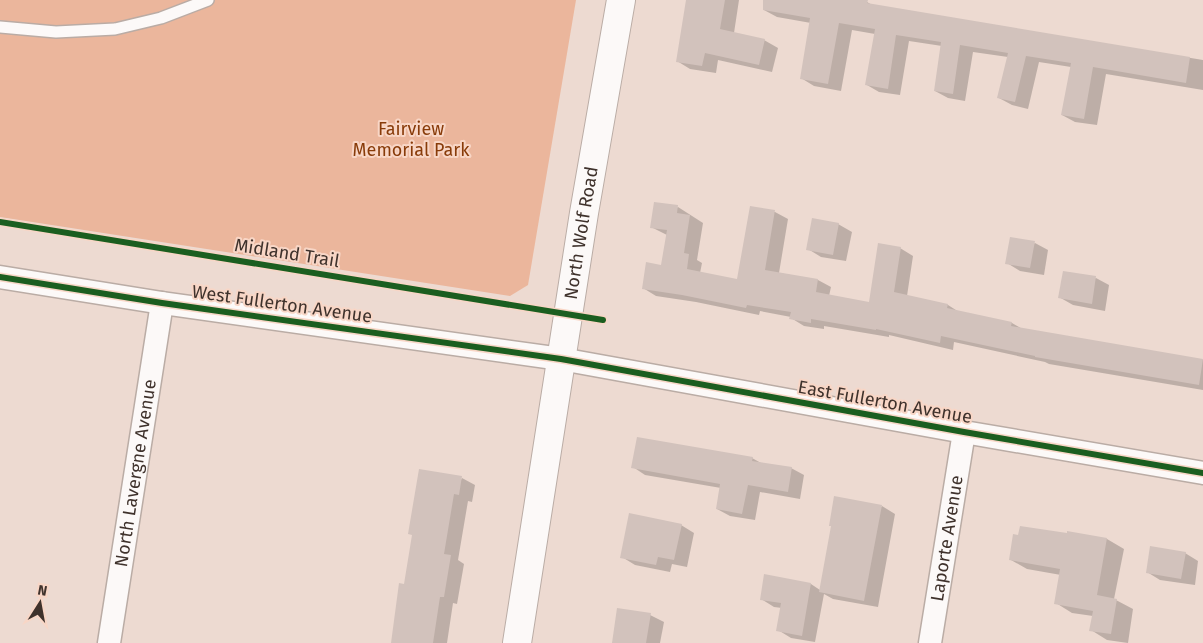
<svg xmlns="http://www.w3.org/2000/svg" width="1203" height="643" font-family="'Fira Sans',sans-serif">
  <style>
    .green { fill: #ebb69c }
    .shadow { fill: #0003 }
    .building { fill: #d2c2bc }
    .lines { fill: none; stroke-linecap: round; stroke-linejoin: round }
    .service-casing { stroke: #baaca5; stroke-width: 14 }
    .minor-casing { stroke: #baaca5; stroke-width: 25 }
    .secondary-casing { stroke: #baaca5; stroke-width: 30 }
    .service { stroke: #fcf9f8; stroke-width: 11 }
    .minor { stroke: #fcf9f8; stroke-width: 22 }
    .secondary { stroke: #fcf9f8; stroke-width: 28 }
    .cycleway-casing { stroke: #f8d6c6; stroke-width: 9 }
    .cycleway { stroke: #1b5e20; stroke-width: 6 }
    .labels { text-anchor: middle; stroke-width: 4; stroke-linejoin: round; paint-order: stroke }
    .park-label { font-size: 18px; fill: #883b09; stroke: #f8d6c6 }
    .street-label { font-size: 18px; fill: #3f322c; stroke: #f8d6c6 }
  </style>
  <rect width="100%" height="100%" fill="#eddad1"/>
  <polygon class="green" points="0,0 576,0 528,285 510,296 0,217"/>
  <g class="shadow">
    <polygon points="689,0 739,0 734,33 764,40 778,48 772,72 718,60 716,73 690,69 677,61"/>
    <polygon points="766,0 854,0 867,2 872,5 1203,60 1203,90 1106,74 1097,125 1075,122 1062,115 1071,67 1039,62 1028,109 1012,105 999,98 1008,57 973,52 965,101 948,98 935,91 942,46 909,41 900,95 879,92 867,85 875,34 852,30 841,91 814,86 801,78 811,23 777,17 764,10"/>
    <polygon points="678,207 703,223 697,260 702,263 700,273 738,280 751,207 775,212 788,219 779,273 818,280 831,287 829,296 870,303 900,248 913,256 907,296 948,305 959,312 1012,323 1024,330 1203,360 1203,390 1049,364 1045,362 954,342 953,350 889,335 889,337 824,326 824,329 804,326 791,318 791,317 760,311 759,315 696,302 656,296 643,288 662,266 667,235 651,227"/>
    <polygon points="838,224 852,232 846,261 821,257 808,249"/>
    <polygon points="1035,243 1048,250 1044,275 1020,271 1007,263"/>
    <polygon points="1096,278 1109,285 1105,311 1073,305 1059,297"/>
    <polygon points="752,458 761,463 791,468 804,475 800,499 760,492 755,520 730,516 717,509 721,488 645,475 633,467"/>
    <polygon points="462,478 475,485 472,502 468,501 458,560 464,564 457,604 453,603 447,643 392,643 405,585"/>
    <polygon points="882,506 895,514 878,607 833,599 824,594 815,642 791,638 778,630 782,608 774,607 761,599 811,584 820,590"/>
    <polygon points="681,525 694,533 687,567 672,564 670,572 635,565 622,557"/>
    <polygon points="1068,532 1107,539 1124,549 1114,599 1133,609 1128,643 1107,640 1091,630 1093,616 1072,613 1056,603 1061,575 1027,569 1011,560 1068,535"/>
    <polygon points="1185,553 1198,561 1195,585 1160,580 1147,572"/>
    <polygon points="650,615 664,622 660,643 613,643"/>
  </g>
  <g class="building">
    <polygon points="686,0 725,0 720,29 765,39 759,65 705,53 702,66 676,62"/>
    <polygon points="763,0 868,0 867,3 1190,57 1186,83 1093,67 1084,119 1061,115 1071,63 1026,56 1015,102 997,98 1008,53 960,45 953,94 934,91 941,42 896,35 888,89 865,85 875,29 839,23 828,84 800,79 810,18 763,10"/>
    <polygon points="654,202 678,205 677,213 690,215 684,253 689,254 687,269 737,279 750,206 775,210 765,270 818,279 816,292 869,302 878,243 901,247 894,292 948,304 947,308 1012,322 1011,326 1203,359 1199,385 1035,357 1035,356 941,336 940,343 876,329 876,330 811,319 811,323 789,319 791,312 747,305 746,308 682,295 642,289 646,262 661,265 667,230 650,228"/>
    <polygon points="812,218 839,223 833,255 806,250"/>
    <polygon points="1010,237 1035,241 1030,268 1005,264"/>
    <polygon points="1063,271 1096,276 1092,304 1058,298"/>
    <polygon points="637,437 753,457 752,461 792,467 788,492 748,485 742,514 716,509 720,484 631,468"/>
    <polygon points="419,469 462,476 459,495 454,494 444,554 451,555 444,597 440,597 433,643 391,643 399,583 404,584 412,535 408,534"/>
    <polygon points="834,496 882,505 864,601 819,592 831,526 829,526"/>
    <polygon points="629,513 682,524 674,560 658,557 656,565 620,558"/>
    <polygon points="1020,526 1067,533 1067,531 1107,538 1097,595 1117,599 1111,634 1089,631 1093,611 1054,604 1060,569 1009,560 1013,534 1018,535"/>
    <polygon points="1150,546 1186,552 1181,579 1146,573"/>
    <polygon points="764,574 811,583 802,636 776,631 781,603 760,600"/>
    <polygon points="617,608 651,613 646,643 612,643"/>
  </g>
  <g class="lines">
    <g class="service-casing">
      <polyline id="service" points="0,27 56,32 115,29 161,18 208,0"/>
    </g>
    <g class="minor-casing">
      <g id="minor">
        <polyline points="0,277 162,303 561,359 964,432 1203,473"/>
        <path id="s1" d="M109 643 162 303"/>
        <path id="s2" d="M930 643 964 432"/>
      </g>
    </g>
    <g class="secondary-casing">
      <g id="secondary">
        <path id="s3" d="M517 643 584 213 621 0"/>
      </g>
    </g>
    <use href="#service" class="service"/>
    <use href="#minor" class="minor"/>
    <use href="#secondary" class="secondary"/>
    <g class="cycleway-casing">
      <g id="cycleway">
        <polyline points="0,222 603,320"/>
        <polyline points="0,277 162,303 561,359 964,432 1203,473"/>
      </g>
    </g>
    <use href="#cycleway" class="cycleway"/>
  </g>
  <g class="labels">
    <g class="park-label">
      <text x="411" y="135">Fairview<tspan x="411" dy="21">Memorial Park</tspan></text>
    </g>
    <g class="street-label">
      <text dy="6" stroke="none"><textPath href="#s3" startOffset="415">North Wolf Road</textPath></text>
      <text transform="translate(287 253) rotate(9)" y="6">Midland Trail</text>
      <text transform="translate(282 304) rotate(8)" y="6">West Fullerton Avenue</text>
      <text transform="translate(885 402) rotate(10)" y="6">East Fullerton Avenue</text>
      <text dy="6" stroke="none"><textPath href="#s1" startOffset="172">North Lavergne Avenue</textPath></text>
      <text dy="6" stroke="none"><textPath href="#s2" startOffset="106">Laporte Avenue</textPath></text>
    </g>
  </g>
  <g transform="translate(40 603) rotate(11)" stroke="#f8d6c6" stroke-width="4" paint-order="stroke">
  <path d="M0-4L9 19L0 12L-9 19Z" fill="#3f322c"/>
  <text y="-8" font-size="14" font-weight="bold" text-anchor="middle" fill="#3f322c">N</text>
  </g>
</svg>
